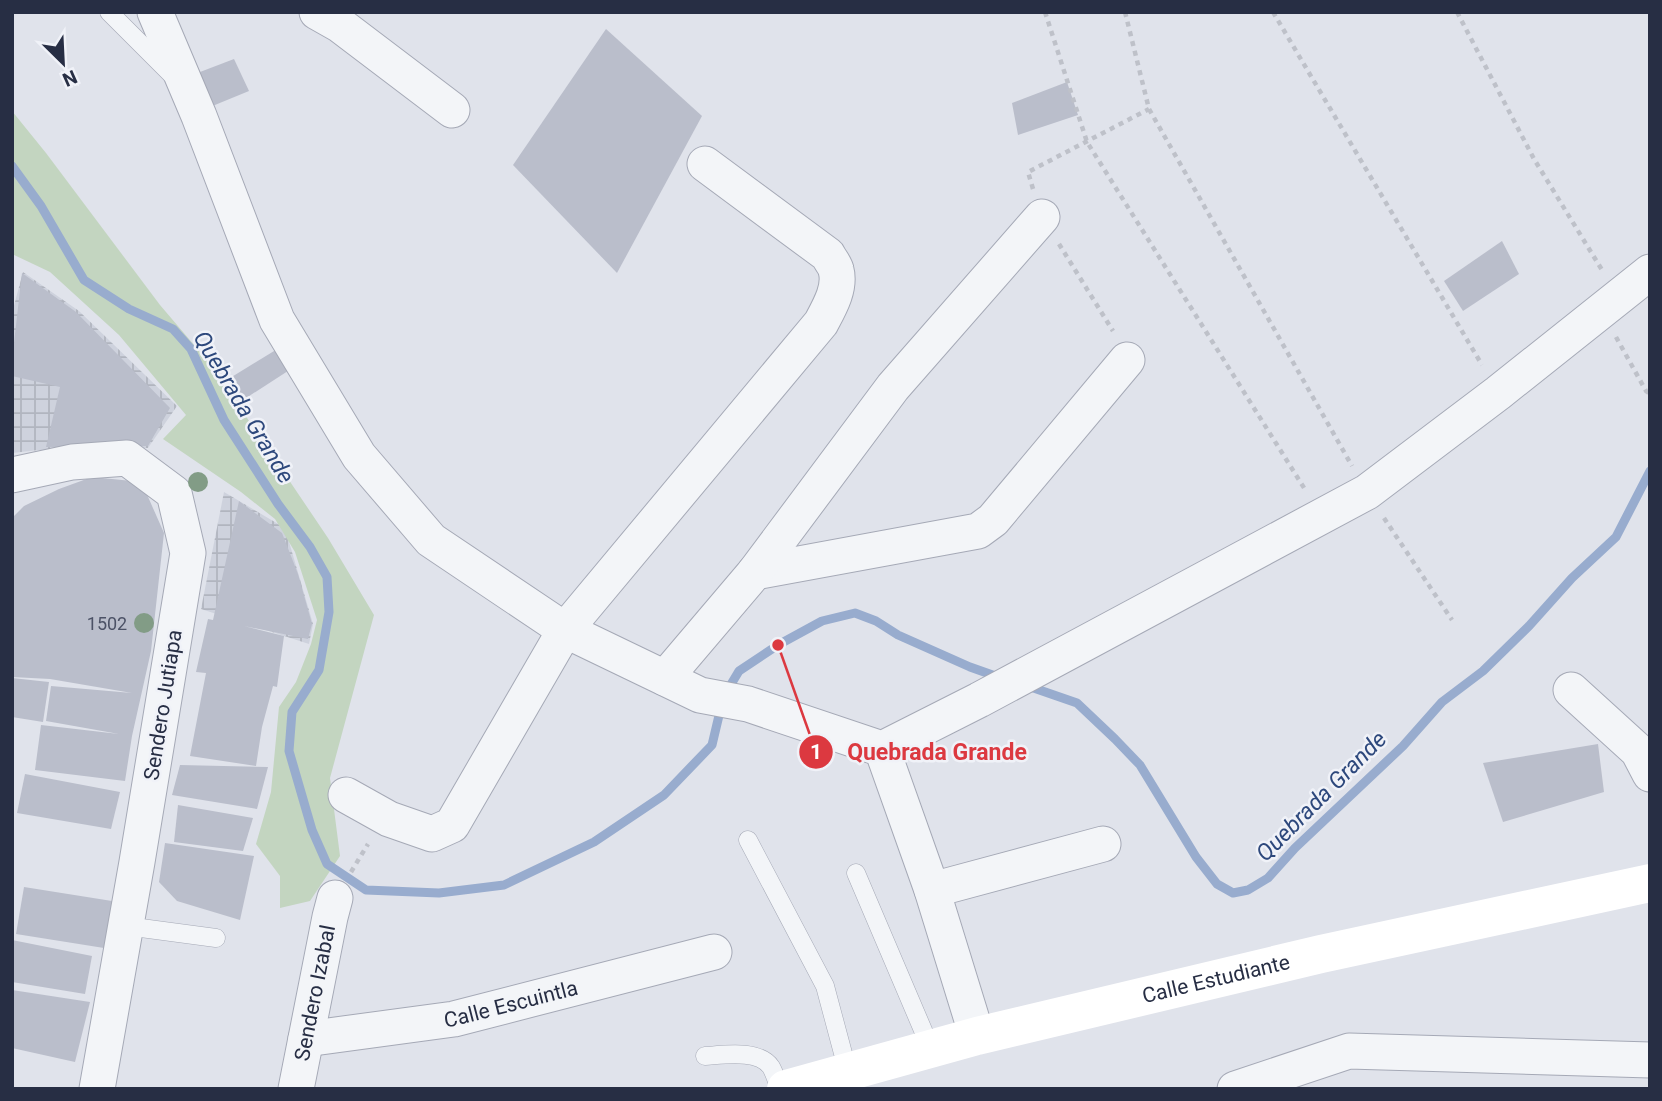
<svg xmlns="http://www.w3.org/2000/svg" width="1662" height="1101" font-family="Roboto,sans-serif">
  <style>
    .industrial { fill: url(#industrial-grid) }
    .grass { fill: #c3d5c0 }
    .lines { fill: none; stroke-linecap: round; stroke-linejoin: round }
    .stream { stroke: #98acce; stroke-width: 9 }
    .building { fill: #babecb }
    .lane-casing { stroke: #a5a9b6; stroke-width: 19 }
    .street-casing { stroke: #a5a9b6; stroke-width: 37 }
    .path { stroke: #bec1c9; stroke-width: 4.5; stroke-dasharray: 5 5; stroke-linecap: butt }
    .lane { stroke: #f3f5f8; stroke-width: 18 }
    .street { stroke: #f3f5f8; stroke-width: 35 }
    .secondary { stroke: #fff; stroke-width: 38 }
    .tree { fill: #829c86 }
    .labels { text-anchor: middle; stroke-width: 5; stroke-linejoin: round; paint-order: stroke }
    .number-label { font-size: 18px; fill: #4c5266 }
    .street-label { font-size: 21px; fill: #272e44; stroke: #f0f2f8 }
    .water-label { font-size: 23px; font-style: italic; fill: #2d487c; stroke: #f0f2f8 }
    .leader { fill: none; stroke: #dc3940; stroke-width: 2.5 }
    .callout-dot { fill: #dc3940; stroke: #f0f2f8; stroke-width: 2.5 }
    .mark-label { font-size: 21px; text-anchor: middle; font-weight: bold; fill: #fff }
    .callout-label { font-size: 23px; text-anchor: middle; font-weight: bold; fill: #dc3940; stroke: #f0f2f8; stroke-width: 5; stroke-linejoin: round; paint-order: stroke }
  </style>
  <defs>
    <pattern id="industrial-grid" width="8" height="8" patternUnits="userSpaceOnUse" patternTransform="scale(1.75)"><rect width="8" height="8" fill="#ced2dd"/><path d="M0 4h8M4 0v8" fill="none" stroke="#b1b5bf"/></pattern>
  </defs>
  <rect width="100%" height="100%" fill="#e0e3eb"/>
  <g class="industrial">
    <polygon points="23,272 79,311 177,406 148,448 39,450 12,453 12,313"/>
    <polygon points="224,492 285,528 313,624 309,644 201,609"/>
  </g>
  <polygon class="grass" points="12,111 46,153 160,305 212,366 328,538 374,615 330,778 340,856 310,901 280,908 280,876 256,844 271,792 279,707 296,682 311,644 317,620 295,552 275,519 241,492 163,439 186,415 119,335 50,272 12,254"/>
  <g class="lines">
    <g class="stream">
      <polyline points="12,166 41,206 84,280 129,309 173,329 191,349 224,420 278,504 310,547 327,577 329,612 319,670 292,712 289,751 312,830 327,864 366,890 439,893 504,885 594,842 664,795 712,745 721,707"/>
      <polyline points="1025,685 1077,703 1115,739 1140,765 1196,857 1217,884 1233,893 1248,890 1268,878 1295,848 1403,746 1442,702 1483,671 1529,626 1572,578 1616,537 1650,471"/>
      <polyline points="727,691 739,671 778,645 822,621 855,613 876,621 898,635 970,667 1001,678"/>
    </g>
  </g>
  <g class="building">
    <polygon points="606,29 702,116 617,273 513,165"/>
    <polygon points="234,59 249,91 210,107 200,72"/>
    <polygon points="1067,82 1078,115 1018,135 1012,103"/>
    <polygon points="1502,241 1519,274 1463,311 1444,281"/>
    <polygon points="22,273 76,312 170,408 148,446 46,447 60,387 12,376 12,360"/>
    <polygon points="279,348 291,369 243,400 230,378"/>
    <polygon points="92,477 132,481 145,490 164,533 151,651 132,736 125,781 35,770 41,725 119,734 46,721 51,686 132,693 50,679 12,677 12,518 24,506 59,489"/>
    <polygon points="239,501 282,533 298,574 312,624 308,639 244,626 284,636 277,687 273,686 262,727 256,766 190,756 206,673 196,672 208,619 213,620"/>
    <polygon points="12,678 49,682 43,722 12,717"/>
    <polygon points="1598,744 1604,792 1503,822 1483,763"/>
    <polygon points="180,765 268,767 257,809 172,795"/>
    <polygon points="25,774 120,792 111,829 17,813"/>
    <polygon points="178,805 253,818 243,851 174,842"/>
    <polygon points="165,843 254,856 240,920 177,901 159,882"/>
    <polygon points="24,887 112,901 104,948 16,934"/>
    <polygon points="12,940 92,956 85,994 12,982"/>
    <polygon points="12,990 90,1002 75,1062 12,1048"/>
  </g>
  <g class="lines">
    <g class="lane-casing">
      <g id="lane">
        <polyline points="109,12 171,74"/>
        <polyline points="748,840 825,986 848,1072"/>
        <polyline points="856,873 931,1049"/>
        <polyline points="126,926 216,938"/>
        <path d="M705 1056C723 1055 759 1049 771 1067 775 1074 777 1082 780 1089"/>
      </g>
    </g>
    <g class="street-casing">
      <g id="street">
        <polyline points="155,12 199,116 277,320 359,456 431,540 565,630 700,695 748,704 882,749 979,700 1367,492 1498,393 1650,272"/>
        <polyline points="317,12 340,25 452,110"/>
        <polyline points="12,475 72,462 127,458 174,493 188,553 137,862 97,1089"/>
        <polyline points="755,572 978,531 993,520 1127,360"/>
        <polyline points="665,678 755,572 893,387 1042,217"/>
        <polyline points="1571,690 1638,751 1650,774"/>
        <polyline points="882,749 932,890 977,1036"/>
        <path d="M346 795 389 819 432 834 452 825 565 630 821 323C829 308 841 288 836 270 835 265 830 260 828 255L705 164"/>
        <polyline points="932,890 1103,844"/>
        <path id="s1" d="M306 1039 454 1019 714 952"/>
        <path id="s2" d="M296 1089 330 917 335 898"/>
        <polyline points="1235,1089 1349,1051 1650,1060"/>
      </g>
    </g>
    <g class="path">
      <polyline points="1045,12 1087,142 1306,491"/>
      <polyline points="1125,12 1149,109 1352,466"/>
      <polyline points="1273,12 1482,365"/>
      <polyline points="1457,12 1534,159 1602,270"/>
      <polyline points="1033,189 1028,172 1149,109"/>
      <polyline points="1059,244 1113,331"/>
      <polyline points="1616,337 1646,391 1650,394"/>
      <polyline points="1384,518 1452,620"/>
      <polyline points="351,872 368,844"/>
    </g>
    <use href="#lane" class="lane"/>
    <use href="#street" class="street"/>
    <path class="secondary" id="s3" d="M786 1089 977 1036 1321 954 1650 883"/>
  </g>
  <g class="tree">
    <circle cx="198" cy="482" r="10"/>
    <circle cx="144" cy="623" r="10"/>
  </g>
  <g class="labels">
    <g class="number-label">
      <text x="107" y="630">1502</text>
    </g>
    <g class="street-label">
      <text transform="translate(163 705) rotate(-81)" y="7">Sendero Jutiapa</text>
      <text dy="7" stroke="none"><textPath href="#s3" startOffset="444">Calle Estudiante</textPath></text>
      <text dy="7" stroke="none"><textPath href="#s2" startOffset="98">Sendero Izabal</textPath></text>
      <text dy="7" stroke="none"><textPath href="#s1" startOffset="208">Calle Escuintla</textPath></text>
    </g>
    <g class="water-label">
      <text transform="translate(244 407) rotate(59)" y="8">Quebrada Grande</text>
      <text transform="translate(1321 796) rotate(-45)" y="8">Quebrada Grande</text>
    </g>
  </g>
  <path class="leader" d="M778 645L816 752"/>
  <g class="callout-dot">
    <circle cx="778" cy="645" r="7"/>
    <circle cx="816" cy="752" r="18"/>
  </g>
  <g class="mark-label">
    <text x="816" y="759">1</text>
  </g>
  <g class="callout-label">
    <text x="937" y="760">Quebrada Grande</text>
  </g>
  <rect width="1662" height="1101" fill="none" stroke="#272e44" stroke-width="28"/>
  <g transform="translate(63 63) rotate(156)" stroke="#f0f2f8" stroke-width="5" paint-order="stroke">
  <path d="M0-5L12 26L0 18L-12 26Z" fill="#272e44"/>
  <text y="-10" font-size="19" font-weight="bold" text-anchor="middle" fill="#272e44">N</text>
  </g>
</svg>
